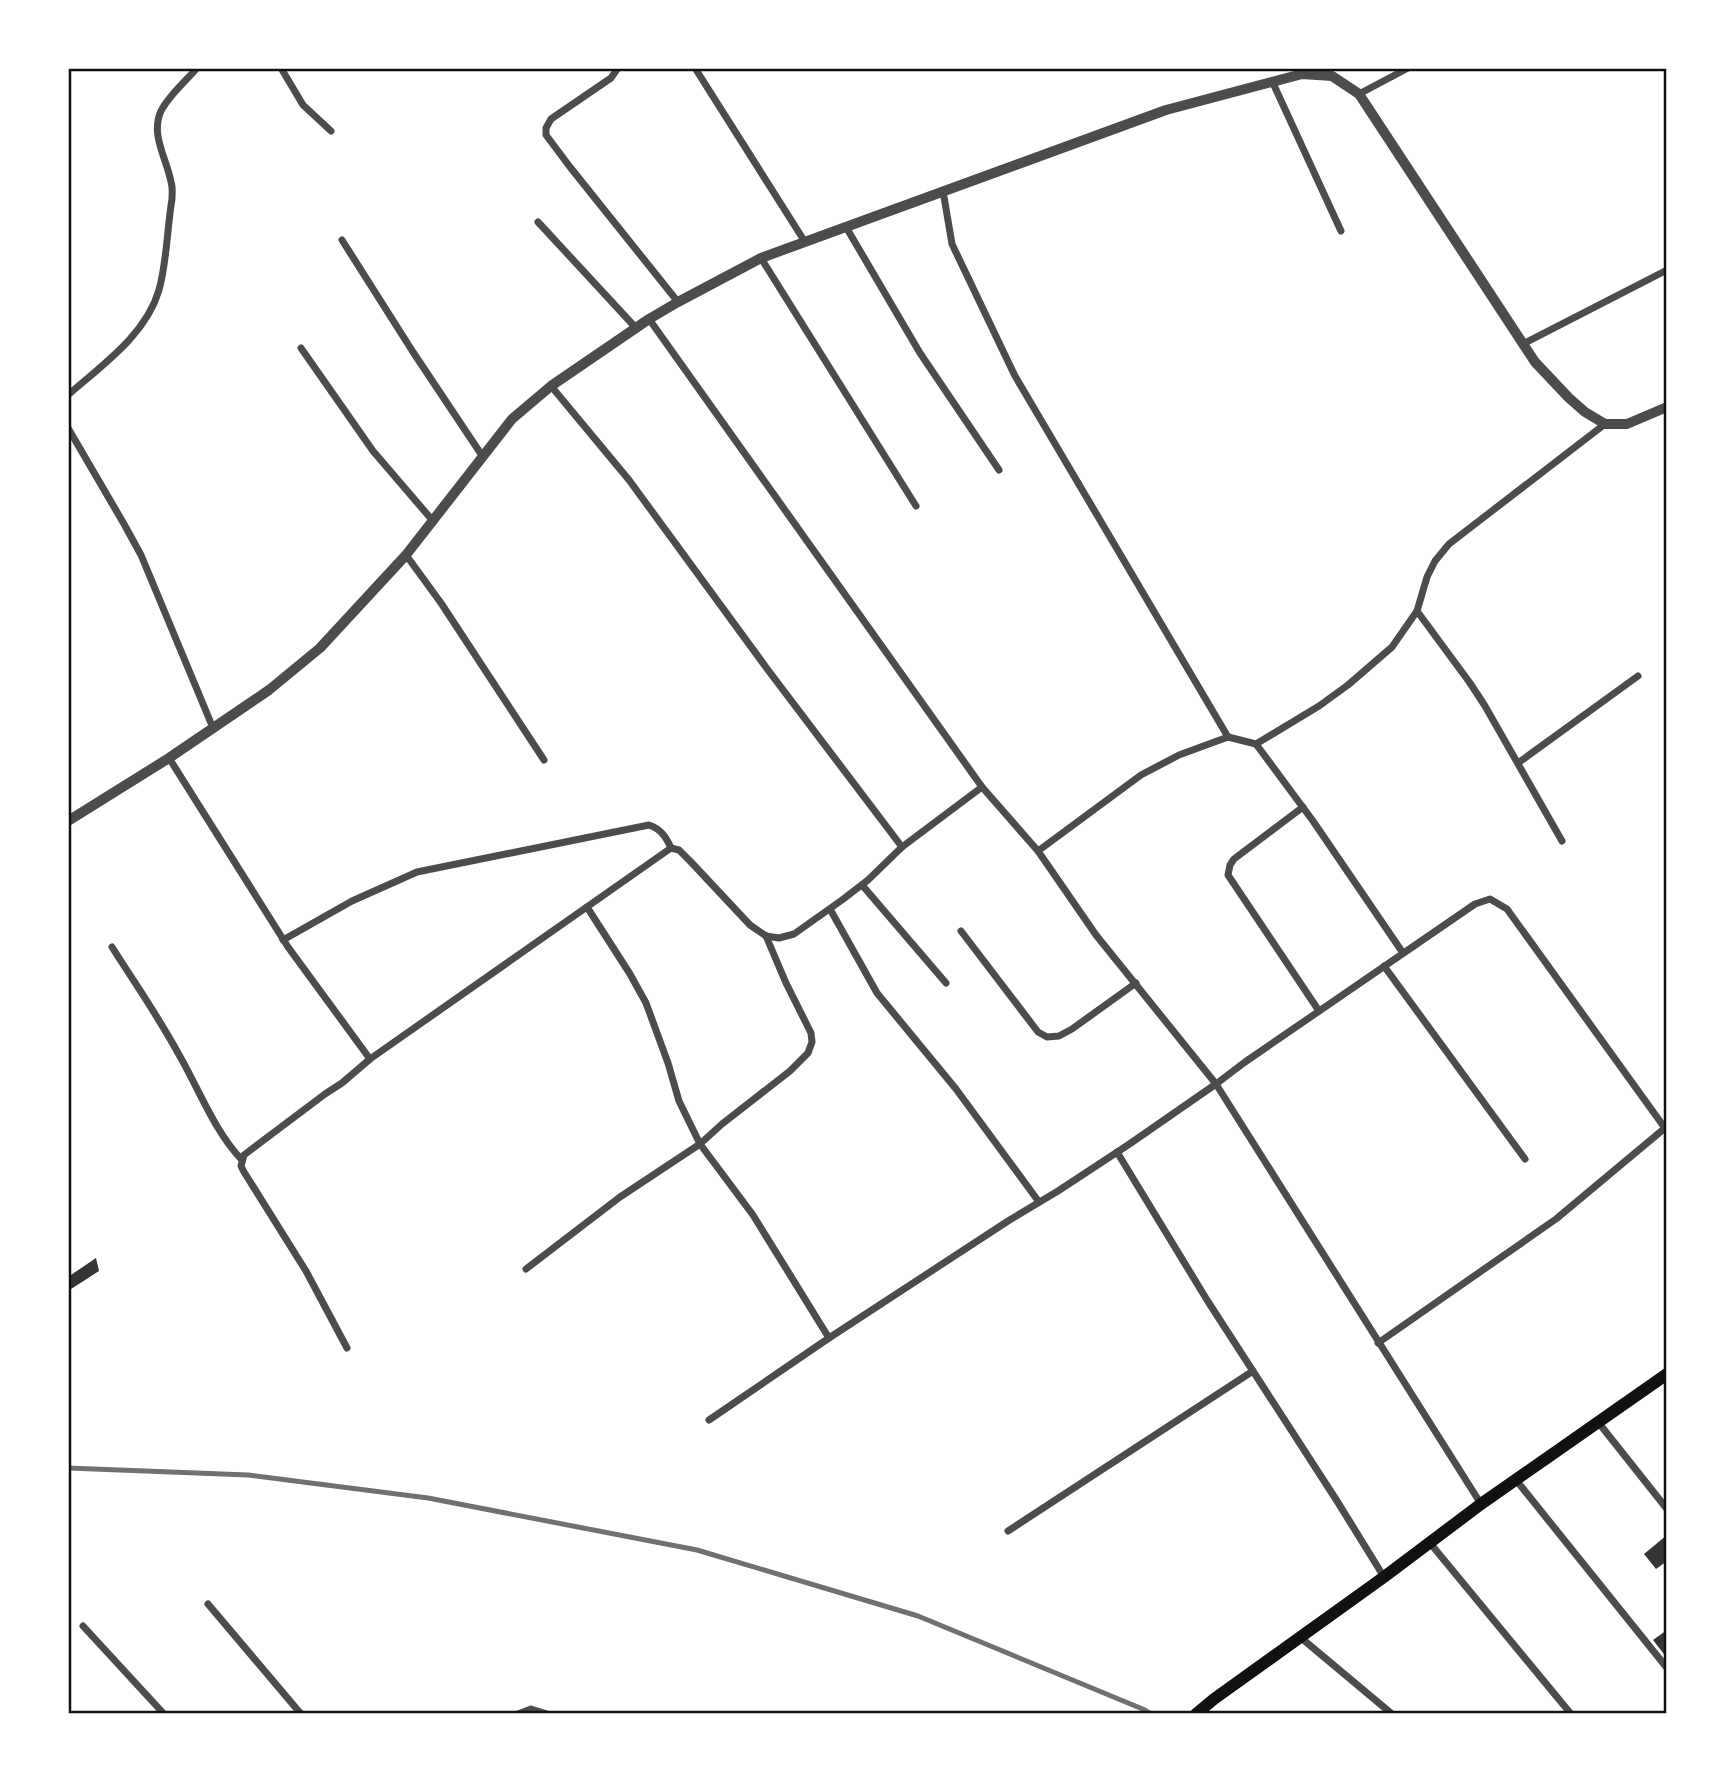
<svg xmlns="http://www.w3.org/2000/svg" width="1735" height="1782" font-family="'Noto Serif',serif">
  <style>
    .building { fill: #353535 }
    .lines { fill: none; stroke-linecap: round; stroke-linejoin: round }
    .minor { stroke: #4c4c4c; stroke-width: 7 }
    .tertiary { stroke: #4c4c4c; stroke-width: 10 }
    .primary { stroke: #111; stroke-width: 12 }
    .rail { stroke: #707070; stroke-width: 5 }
    .neatline { fill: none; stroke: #111; stroke-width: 2.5 }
  </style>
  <rect width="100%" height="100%" fill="#fff"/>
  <g class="building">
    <polygon points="96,1258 99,1271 68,1291 68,1277"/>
    <polygon points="1667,1535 1667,1561 1656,1569 1644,1554"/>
    <polygon points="1667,1630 1667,1658 1653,1640"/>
  </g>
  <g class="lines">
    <g class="minor">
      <polyline points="281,68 303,105 331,131"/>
      <polyline points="618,68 611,78 551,119 546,128 546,135 570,167 678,302"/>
      <polyline points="695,68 805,242"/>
      <polyline points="1272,81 1341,231"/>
      <polyline points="1359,94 1408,68"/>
      <polyline points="943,191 952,244 1015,376 1228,737"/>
      <polyline points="538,222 636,328"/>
      <polyline points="846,227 920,353 999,470"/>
      <polyline points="342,240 413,352 483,457"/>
      <polyline points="761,258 916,506"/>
      <polyline points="649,319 982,787 1038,851 1096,935 1216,1084 1481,1504"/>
      <polyline points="1523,344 1667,270"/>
      <polyline points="301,348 373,451 433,521"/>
      <polyline points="551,386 629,480 768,670 902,847"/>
      <path d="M68 395C102 365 146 335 159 290 167 261 167 229 172 199 172 193 173 187 171 182 167 159 150 135 161 111 169 95 185 82 197 68"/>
      <polyline points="68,428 124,524 141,555 213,728"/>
      <polyline points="406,555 441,603 544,760"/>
      <polyline points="1417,611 1470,683 1485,706 1562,841"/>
      <polyline points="1256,744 1313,821 1403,953"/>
      <polyline points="169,758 288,947 370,1059"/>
      <polyline points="1518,763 1638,676"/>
      <polyline points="1303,807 1234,859 1230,865 1228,875 1319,1011"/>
      <polyline points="1038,851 1141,775 1179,755 1228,737 1256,744 1319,706 1348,685 1392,647 1417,611 1427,577 1435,561 1449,544 1605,424"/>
      <polyline points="862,885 946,983"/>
      <polyline points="587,907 630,974 646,1003 668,1063 679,1101 700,1144 753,1215 829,1338"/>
      <polyline points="830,909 877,993 956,1089 1039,1202"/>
      <polyline points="961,931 1038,1032 1047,1037 1059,1036 1072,1029 1136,983"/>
      <path d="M283 940 352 901 417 872 649 825C661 829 666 837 671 848L679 850 691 862 750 925 766 936 779 938 794 934 842 900 868 880 902 847 982 787"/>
      <path d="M112 947C134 982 158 1016 178 1053 198 1087 214 1131 242 1160"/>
      <polyline points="1384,966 1525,1159"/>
      <polyline points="1117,1152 1207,1300 1337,1501 1384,1577"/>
      <polyline points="526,1269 620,1197 700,1144 722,1124 790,1071 808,1053 812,1042 811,1033 786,983 766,936"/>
      <polyline points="1378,1343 1556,1219 1665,1128"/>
      <polyline points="347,1348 306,1271 244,1172 241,1166 244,1155 325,1094 342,1083 370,1059 671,848"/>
      <polyline points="709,1420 829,1338 1008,1221 1058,1191 1128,1145 1216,1084 1245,1062 1475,904 1490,899 1507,909 1667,1131"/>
      <polyline points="1598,1422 1667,1509"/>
      <polyline points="1516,1480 1667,1668"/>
      <polyline points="1008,1531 1253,1371"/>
      <polyline points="1430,1543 1571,1714"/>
      <polyline points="208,1604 301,1714"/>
      <polyline points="83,1626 164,1714"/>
      <polyline points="1300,1637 1392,1714"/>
      <polyline points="518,1714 531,1709 547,1714"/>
    </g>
    <polyline class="tertiary" points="68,821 169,758 269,690 320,648 406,555 512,419 551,386 649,319 678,302 761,258 1166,110 1302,74 1332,76 1359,94 1535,362 1569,398 1585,412 1605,424 1627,424 1667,407"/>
    <polyline class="primary" points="1196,1714 1214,1699 1384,1577 1481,1504 1667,1374"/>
    <polyline class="rail" points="68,1468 248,1475 428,1498 697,1550 918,1616 1145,1710 1151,1714"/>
  </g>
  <rect width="1735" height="1782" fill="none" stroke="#ffffff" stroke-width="140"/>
  <rect x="70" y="70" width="1595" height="1642" class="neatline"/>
</svg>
